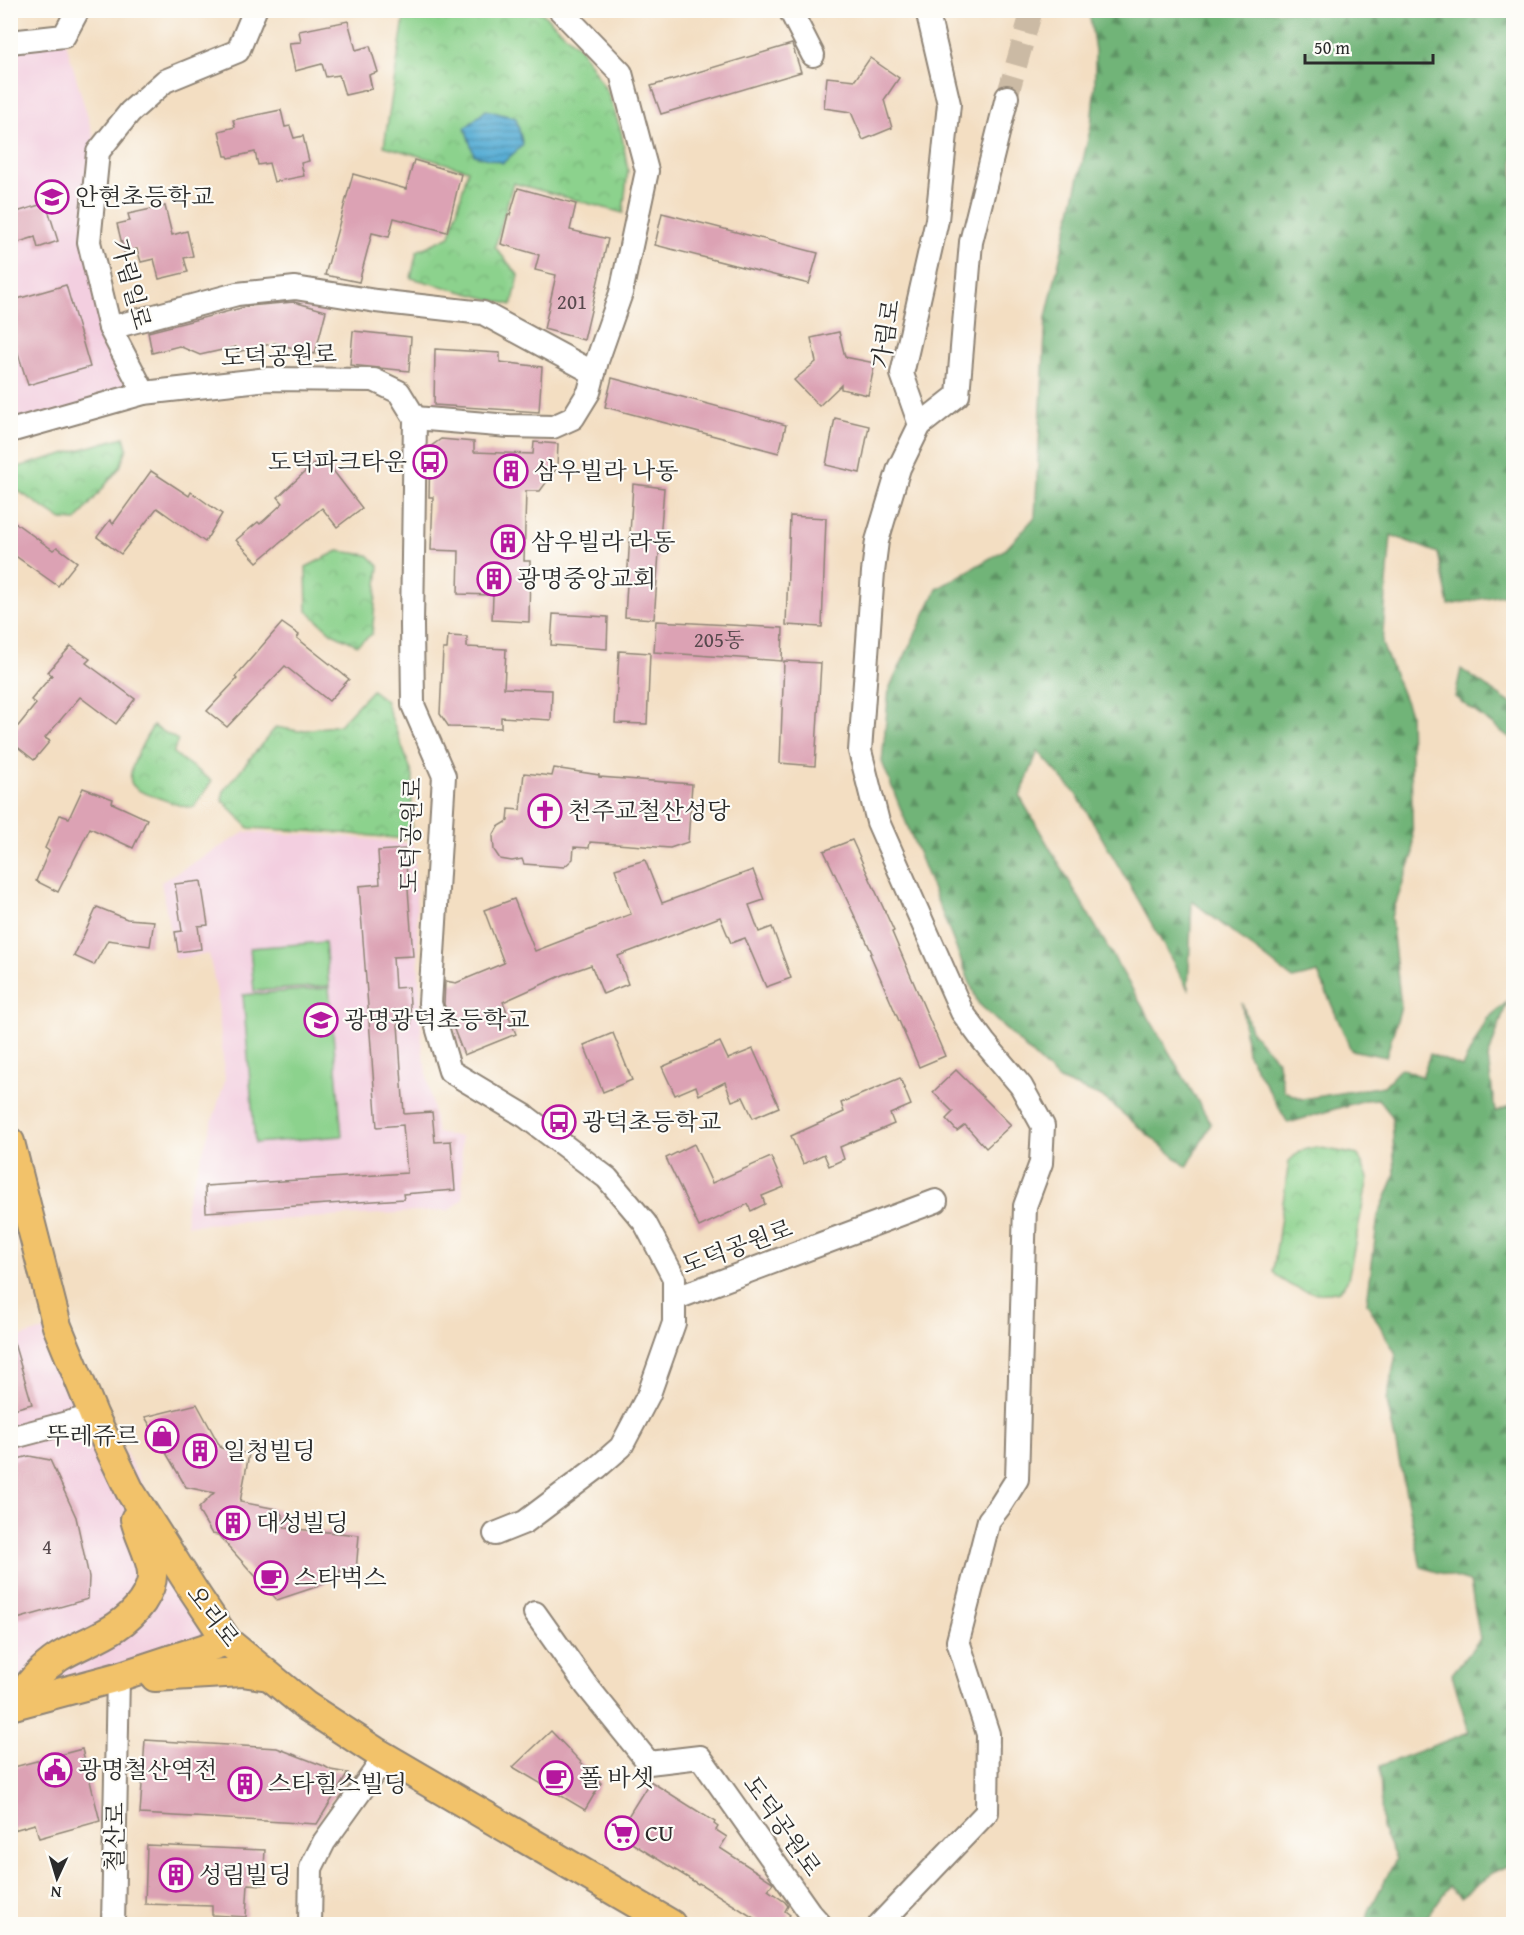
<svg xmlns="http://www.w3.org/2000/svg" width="1524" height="1935" font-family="'Gentium Book Plus','Noto Serif KR',serif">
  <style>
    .built { fill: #f3cfe0 }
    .forest { fill: url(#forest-firs); stroke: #4e7052; stroke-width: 1.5 }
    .park { fill: url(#park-crowns); stroke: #5c7e5c; stroke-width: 1.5 }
    .garden { fill: #8cd28d; stroke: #5c7e5c; stroke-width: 1.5 }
    .water { fill: url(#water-rules); stroke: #426c80; stroke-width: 1.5 }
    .building { fill: #dca2b4 }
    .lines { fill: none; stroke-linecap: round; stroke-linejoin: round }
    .minor-tunnel { stroke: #cbbaa4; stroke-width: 22; stroke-dasharray: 22 11; stroke-linecap: butt }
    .minor-casing { stroke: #8f8476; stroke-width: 26 }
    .major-casing { stroke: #8f8476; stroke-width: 32 }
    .minor { stroke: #fff; stroke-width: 22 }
    .major { stroke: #f2c26a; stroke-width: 28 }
    .labels { text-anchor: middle; stroke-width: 4.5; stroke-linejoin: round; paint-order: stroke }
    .number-label { font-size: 21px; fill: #57494d }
    .poi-label { font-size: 24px; fill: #2b2b2b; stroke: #fdfcf7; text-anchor: start }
    .street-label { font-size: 24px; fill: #2b2b2b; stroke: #fdfcf7 }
  </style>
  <defs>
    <pattern id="forest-firs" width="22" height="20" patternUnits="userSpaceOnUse" patternTransform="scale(1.5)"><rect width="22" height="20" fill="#71b478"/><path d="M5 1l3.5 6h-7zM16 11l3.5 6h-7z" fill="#5d9363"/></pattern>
    <pattern id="park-crowns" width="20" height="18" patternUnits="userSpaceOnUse" patternTransform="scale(1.5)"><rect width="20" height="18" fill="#8cd28d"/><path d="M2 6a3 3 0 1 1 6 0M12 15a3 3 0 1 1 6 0" fill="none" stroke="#79b47a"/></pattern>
    <pattern id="water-rules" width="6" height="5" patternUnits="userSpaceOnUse" patternTransform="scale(1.5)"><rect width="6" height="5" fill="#58aed5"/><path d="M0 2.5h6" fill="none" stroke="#498ead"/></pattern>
  </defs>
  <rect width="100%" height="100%" fill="#fdfcf7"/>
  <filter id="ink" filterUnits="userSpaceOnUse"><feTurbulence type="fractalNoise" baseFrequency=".0167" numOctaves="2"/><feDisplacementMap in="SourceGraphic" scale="12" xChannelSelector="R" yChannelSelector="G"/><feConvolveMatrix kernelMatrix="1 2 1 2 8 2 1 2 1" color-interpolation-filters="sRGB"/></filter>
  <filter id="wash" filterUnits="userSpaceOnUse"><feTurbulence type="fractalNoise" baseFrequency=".008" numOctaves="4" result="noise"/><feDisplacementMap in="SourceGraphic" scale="24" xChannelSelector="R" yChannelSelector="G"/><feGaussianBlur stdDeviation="1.35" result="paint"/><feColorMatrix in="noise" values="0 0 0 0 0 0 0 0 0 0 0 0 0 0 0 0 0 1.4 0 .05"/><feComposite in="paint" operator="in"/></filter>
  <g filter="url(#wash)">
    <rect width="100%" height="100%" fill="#f3dec2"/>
    <g class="built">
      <polygon points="64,36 98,152 89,242 144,393 11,431 11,42"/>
      <polygon points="245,832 338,836 414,844 422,1047 437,1133 461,1137 463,1199 450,1210 187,1225 186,1204 225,1081 217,994 209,954 175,959 161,882"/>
      <polygon points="57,1326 227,1641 11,1708 11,1340"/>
    </g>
    <g class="forest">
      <polygon points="1089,11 1513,11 1513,593 1449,605 1438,553 1391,535 1382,644 1410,713 1413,855 1391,917 1401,1007 1386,1057 1351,1050 1318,973 1293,979 1192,901 1188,989 1139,901 1077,795 1038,751 1020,797 1211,1124 1187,1167 1104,1098 1059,1080 978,1003 882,762 889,689 937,589 1006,549 1035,517 1046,317 1091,126 1095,83 1095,51"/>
      <polygon points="1461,669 1513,705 1513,740 1455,697"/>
      <polygon points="1507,1002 1488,1058 1495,1112 1514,1104 1513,1863 1494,1872 1460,1897 1449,1886 1422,1924 1365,1924 1369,1911 1396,1859 1382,1829 1380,1766 1469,1732 1452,1674 1480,1639 1470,1582 1421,1567 1387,1401 1396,1354 1367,1303 1378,1216 1395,1175 1392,1116 1378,1099 1365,1100 1288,1123 1247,1053 1242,1003 1252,1033 1277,1059 1284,1091 1302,1099 1384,1086 1401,1068 1422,1077 1430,1054 1462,1067 1487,1019"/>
    </g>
    <g class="park">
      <polygon points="425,11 537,11 542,13 581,49 608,93 621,131 628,170 623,213 513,183 495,247 519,276 512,305 411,278 417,251 450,236 468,170 384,146 404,19"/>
      <polygon points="124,437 127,448 120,467 76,521 62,520 11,486 11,469"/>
      <polygon points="338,551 368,555 379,566 372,634 357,645 332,633 307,611 306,567"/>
      <polygon points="372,690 385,700 413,776 411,829 405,839 341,833 249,828 222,800 224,790 276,727 299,731 339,725"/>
      <path d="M153 726 178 740 173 753 212 781 194 807C182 808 171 802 159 798 150 795 134 791 131 782 127 769 146 737 153 726Z"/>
      <path d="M1316 1147 1358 1155 1368 1178 1348 1279 1340 1291C1314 1297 1291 1290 1273 1272L1289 1161 1300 1151Z"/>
    </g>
    <g class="garden">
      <polygon points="325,942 329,986 254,991 250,948"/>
      <polygon points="329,988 342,1136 255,1143 243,995"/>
    </g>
    <polygon class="water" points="486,110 516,118 523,145 503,163 474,155 465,128"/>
    <g id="blocks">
      <g class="building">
        <polygon points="348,21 356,50 370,46 378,72 369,75 372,89 345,95 339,75 326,77 322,64 295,71 289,43 301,42 299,31"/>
        <polygon points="792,44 801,72 661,114 651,86"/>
        <polygon points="870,58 899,78 884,100 892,128 863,140 851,112 824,108 827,77 855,80"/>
        <polygon points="281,110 285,127 290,126 294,138 303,136 309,161 301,163 304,176 274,182 269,163 258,165 255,152 229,158 228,156 225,156 219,131 235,127 233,120"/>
        <polygon points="414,160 461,174 447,232 394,218 389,237 372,233 359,282 325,275 353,174 406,189"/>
        <polygon points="518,188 576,204 570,230 608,239 584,340 544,329 556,275 535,270 539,255 501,244 508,214 510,215"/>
        <polygon points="46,203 58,241 38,248 35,237 10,245 10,214"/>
        <polygon points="165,206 172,235 187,231 193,256 184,258 188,272 159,279 154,259 141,262 137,249 124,252 117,224 130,221 128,214"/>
        <polygon points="662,213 818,253 809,284 655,245"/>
        <polygon points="66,285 90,367 28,385 10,328 10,301"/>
        <polygon points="294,302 326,311 315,354 275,343 237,352 236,347 200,355 179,346 152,353 148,332 249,306"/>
        <polygon points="353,331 411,337 409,371 350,365"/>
        <polygon points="839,332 845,357 875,363 868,395 841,389 841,385 819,406 794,380 816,362 811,338"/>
        <polygon points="435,349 500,353 500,362 542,367 539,412 434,405"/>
        <polygon points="612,378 786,425 779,453 605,407"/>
        <polygon points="835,418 869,426 860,473 826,465"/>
        <polygon points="441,439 474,442 474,452 533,454 534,442 558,444 557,468 540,491 526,491 524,561 530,561 529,622 492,620 493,595 458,594 459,551 431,550 433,497 429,497 430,447"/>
        <polygon points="322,456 362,508 337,527 322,508 257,562 236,540 258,522 260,524 283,503 278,497"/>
        <polygon points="151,471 189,496 191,492 222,514 205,542 157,508 121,554 97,537 110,520 113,524"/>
        <polygon points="633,484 664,488 654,619 625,617"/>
        <polygon points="790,516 826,518 822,627 786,625"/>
        <polygon points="10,519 53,550 57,547 77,562 58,586 10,552"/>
        <polygon points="553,614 608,617 607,649 551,645"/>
        <polygon points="656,621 783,628 782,661 654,652"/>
        <polygon points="282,623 299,635 297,638 349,679 329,701 285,666 227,727 207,711 237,679 235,677"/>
        <polygon points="448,636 467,637 467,647 506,649 504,688 552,690 551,720 501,717 501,728 449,727 440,714 443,649 447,649"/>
        <polygon points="71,646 90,659 86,663 135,699 116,724 80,697 45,738 50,741 34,760 10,741 10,736 36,704 31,700 52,675 48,672"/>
        <polygon points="619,651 650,653 647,724 615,723"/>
        <polygon points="784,661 821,663 815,766 780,763"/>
        <polygon points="554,768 599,775 599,777 692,784 688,842 670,848 590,842 589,848 574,847 573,859 564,867 524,864 522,859 512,861 500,859 494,850 493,836 498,827 508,821 509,809 520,810 524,773 552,776"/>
        <polygon points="83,788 113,799 112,803 147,819 133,848 90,828 58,892 36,881 49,851 45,848 60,815 69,818"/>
        <polygon points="852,840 894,931 892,932 945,1056 919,1067 870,954 872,953 824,851"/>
        <polygon points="405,849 413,956 393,957 395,988 409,987 411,1023 398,1024 404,1114 432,1112 435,1142 451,1141 455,1190 403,1194 404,1199 206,1212 205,1186 407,1173 403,1125 377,1127 359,886 380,884 378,851"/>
        <polygon points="645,860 662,903 753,870 764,900 749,905 759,932 772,927 791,978 766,987 745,938 731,943 720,917 618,956 628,984 603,994 591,965 563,975 503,1002 516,1034 464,1055 444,1004 445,981 456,983 504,963 484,910 514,899 535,951 631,914 615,869"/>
        <polygon points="201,881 208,925 198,926 201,949 178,952 175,932 182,931 175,884"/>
        <polygon points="97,907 127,919 154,921 150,946 108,940 94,965 74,956"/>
        <polygon points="613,1033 632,1080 603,1092 584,1045"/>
        <polygon points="720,1042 728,1059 753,1049 779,1107 753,1118 743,1097 732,1101 725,1082 699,1095 696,1086 675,1095 662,1067"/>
        <polygon points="956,1070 1011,1125 986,1148 965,1125 957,1131 946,1119 953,1112 933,1092"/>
        <polygon points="900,1078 911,1105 890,1114 894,1124 840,1147 844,1159 829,1166 824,1154 803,1164 791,1136 844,1112 841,1103"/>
        <polygon points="694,1144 712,1183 771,1157 784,1187 762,1196 765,1204 751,1211 748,1204 699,1227 666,1158"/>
        <polygon points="14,1343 32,1404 10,1410 10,1344"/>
        <polygon points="197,1404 221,1448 249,1454 240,1502 277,1509 283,1516 285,1528 359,1535 356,1572 340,1570 339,1577 319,1586 277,1600 218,1535 212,1534 199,1512 199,1508 214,1493 186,1487 145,1417"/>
        <polygon points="29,1456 50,1460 76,1517 89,1577 88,1599 10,1621 10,1461"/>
        <polygon points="551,1731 601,1783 585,1810 513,1767"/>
        <polygon points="145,1740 277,1748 324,1766 331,1770 348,1773 317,1824 140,1814"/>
        <polygon points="82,1749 100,1821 39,1838 35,1824 10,1831 10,1768"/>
        <polygon points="650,1781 715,1822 714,1824 718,1827 716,1830 727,1837 720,1848 771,1881 773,1883 768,1890 785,1902 788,1906 785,1911 790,1915 784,1924 763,1924 699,1883 698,1884 617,1834"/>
        <polygon points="147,1845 265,1850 263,1885 248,1884 246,1917 212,1915 212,1906 145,1904"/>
      </g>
    </g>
  </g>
  <g filter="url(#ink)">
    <use href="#blocks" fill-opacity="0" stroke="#8f8476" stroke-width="1.5"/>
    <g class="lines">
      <polyline class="minor-tunnel" points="1007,97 1032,10"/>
      <g class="minor-casing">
        <g id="minor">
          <polyline points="790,10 813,55"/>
          <polyline points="927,10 949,104 937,220 902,374 920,425 958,395 971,242 1007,97"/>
          <polyline points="10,42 64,36 78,10"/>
          <polyline points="110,328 237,294 295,288 376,301 483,313 594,373"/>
          <polyline points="144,393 110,328 89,242 98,152 130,112 165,81 238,51 255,10"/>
          <polyline points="415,418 509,426 553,427 573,418 589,392 597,361 621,293 647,171 621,73 560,10"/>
          <polyline points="10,431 144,393 268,379 374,380 399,392 415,418 412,625 413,705 444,776 430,1003 450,1071 525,1116 607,1178 645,1223 674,1278 674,1299 936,1201"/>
          <polyline points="10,1438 94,1416"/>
          <polyline points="495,1534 525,1522 598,1467 621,1447 649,1394 674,1323 674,1299"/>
          <polyline points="535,1613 586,1685 649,1763 700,1757 810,1913 820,1924"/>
          <polyline points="113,1924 118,1677"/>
          <polyline points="310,1924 311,1868 324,1842 385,1757"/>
          <polyline points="880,1924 987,1812 988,1734 958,1641 989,1520 1000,1506 1017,1479 1025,1206 1041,1163 1043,1126 1021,1086 984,1042 962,1012 878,822 860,751 873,572 877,541 899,468 920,425"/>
        </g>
      </g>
      <g class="major-casing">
        <g id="major">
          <polyline points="10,1142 57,1326 94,1416 130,1491 193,1590 227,1641 306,1706 375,1751 671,1924"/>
          <polyline points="155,1677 242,1672 269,1676"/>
          <path d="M16 1704C27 1685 41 1669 59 1657 89 1639 121 1632 142 1602 148 1593 153 1582 152 1572 150 1554 139 1537 135 1519"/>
          <polyline points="10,1706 118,1677 227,1641"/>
        </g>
      </g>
      <use href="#minor" class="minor"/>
      <use href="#major" class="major"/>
    </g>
  </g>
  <defs>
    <g id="school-ring" transform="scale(1.725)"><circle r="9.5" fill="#fdfcf7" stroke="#b5179e" stroke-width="1.5"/><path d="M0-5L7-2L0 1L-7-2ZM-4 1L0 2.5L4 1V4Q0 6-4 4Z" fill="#b5179e"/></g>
    <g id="bus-ring" transform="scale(1.725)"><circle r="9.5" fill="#fdfcf7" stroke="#b5179e" stroke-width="1.5"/><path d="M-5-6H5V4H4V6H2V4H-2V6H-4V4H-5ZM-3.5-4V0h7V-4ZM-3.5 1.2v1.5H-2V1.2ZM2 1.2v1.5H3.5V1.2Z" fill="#b5179e"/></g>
    <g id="building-ring" transform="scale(1.725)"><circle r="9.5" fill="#fdfcf7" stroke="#b5179e" stroke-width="1.5"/><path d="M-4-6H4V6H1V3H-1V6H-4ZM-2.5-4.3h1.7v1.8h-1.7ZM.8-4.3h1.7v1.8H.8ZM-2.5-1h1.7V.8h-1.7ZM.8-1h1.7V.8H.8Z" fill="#b5179e"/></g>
    <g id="church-ring" transform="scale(1.725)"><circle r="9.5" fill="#fdfcf7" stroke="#b5179e" stroke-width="1.5"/><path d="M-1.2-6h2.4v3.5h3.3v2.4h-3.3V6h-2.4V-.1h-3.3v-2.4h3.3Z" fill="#b5179e"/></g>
    <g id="shop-ring" transform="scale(1.725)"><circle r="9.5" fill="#fdfcf7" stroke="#b5179e" stroke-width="1.5"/><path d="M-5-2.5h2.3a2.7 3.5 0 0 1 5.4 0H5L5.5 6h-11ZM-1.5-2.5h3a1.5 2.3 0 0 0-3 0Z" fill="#b5179e"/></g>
    <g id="cafe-ring" transform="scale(1.725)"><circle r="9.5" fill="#fdfcf7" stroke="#b5179e" stroke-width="1.5"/><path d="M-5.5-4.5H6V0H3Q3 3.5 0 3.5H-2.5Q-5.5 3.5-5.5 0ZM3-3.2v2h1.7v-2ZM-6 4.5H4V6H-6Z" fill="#b5179e"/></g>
    <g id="civic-ring" transform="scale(1.725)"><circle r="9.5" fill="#fdfcf7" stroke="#b5179e" stroke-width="1.5"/><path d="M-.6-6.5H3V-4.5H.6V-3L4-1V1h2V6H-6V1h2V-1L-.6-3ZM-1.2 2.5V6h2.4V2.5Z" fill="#b5179e"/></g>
    <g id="supermarket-ring" transform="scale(1.725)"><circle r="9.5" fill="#fdfcf7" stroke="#b5179e" stroke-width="1.5"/><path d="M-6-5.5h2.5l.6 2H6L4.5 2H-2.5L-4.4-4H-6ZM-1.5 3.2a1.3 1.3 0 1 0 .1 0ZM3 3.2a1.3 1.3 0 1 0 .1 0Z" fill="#b5179e"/></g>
  </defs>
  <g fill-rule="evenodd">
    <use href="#school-ring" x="52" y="197"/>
    <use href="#bus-ring" x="430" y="462"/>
    <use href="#building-ring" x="511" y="471"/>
    <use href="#building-ring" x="508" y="542"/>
    <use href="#building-ring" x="494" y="579"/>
    <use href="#church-ring" x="545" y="811"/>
    <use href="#school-ring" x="321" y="1020"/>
    <use href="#bus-ring" x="559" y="1122"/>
    <use href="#shop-ring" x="162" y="1436"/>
    <use href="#building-ring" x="200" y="1451"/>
    <use href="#building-ring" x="233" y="1523"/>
    <use href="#cafe-ring" x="271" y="1578"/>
    <use href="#civic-ring" x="55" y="1770"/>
    <use href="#cafe-ring" x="556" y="1778"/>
    <use href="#building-ring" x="245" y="1784"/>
    <use href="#supermarket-ring" x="622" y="1833"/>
    <use href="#building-ring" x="176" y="1875"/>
  </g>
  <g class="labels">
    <g class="number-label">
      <text x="572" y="309">201</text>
      <text x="719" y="647">205동</text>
      <text x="47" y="1554">4</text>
    </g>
    <g class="poi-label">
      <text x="75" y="205">안현초등학교</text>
      <text x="407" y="470" text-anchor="end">도덕파크타운</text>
      <text x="534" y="479">삼우빌라 나동</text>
      <text x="531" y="550">삼우빌라 라동</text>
      <text x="517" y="587">광명중앙교회</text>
      <text x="568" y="819">천주교철산성당</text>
      <text x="344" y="1028">광명광덕초등학교</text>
      <text x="582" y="1130">광덕초등학교</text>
      <text x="139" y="1444" text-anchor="end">뚜레쥬르</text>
      <text x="223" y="1459">일청빌딩</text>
      <text x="256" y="1531">대성빌딩</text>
      <text x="294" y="1586">스타벅스</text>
      <text x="78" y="1778">광명철산역전</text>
      <text x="579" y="1786">폴 바셋</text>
      <text x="268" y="1792">스타힐스빌딩</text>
      <text x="645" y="1841">CU</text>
      <text x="199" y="1883">성림빌딩</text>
    </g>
    <g class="street-label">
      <text transform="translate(131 284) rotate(75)" y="8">가림일로</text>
      <text transform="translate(886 334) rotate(-81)" y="8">가림로</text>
      <text transform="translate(279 356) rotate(-2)" y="8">도덕공원로</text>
      <text transform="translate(411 835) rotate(-88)" y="8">도덕공원로</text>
      <text transform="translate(737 1247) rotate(-20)" y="8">도덕공원로</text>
      <text transform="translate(213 1616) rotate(53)" y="8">오리로</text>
      <text transform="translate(782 1826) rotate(55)" y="8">도덕공원로</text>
      <text transform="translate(115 1837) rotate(-89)" y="8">철산로</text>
    </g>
  </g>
  <rect width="1524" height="1935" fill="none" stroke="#fdfcf7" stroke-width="36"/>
  <g transform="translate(57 1878) rotate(184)" stroke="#fdfcf7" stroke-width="4.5" paint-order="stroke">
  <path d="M0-4.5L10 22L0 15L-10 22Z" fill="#2b2b2b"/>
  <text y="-9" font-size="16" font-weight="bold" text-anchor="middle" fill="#2b2b2b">N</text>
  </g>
  <path d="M1305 54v9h128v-9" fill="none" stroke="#2b2b2b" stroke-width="3"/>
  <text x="1314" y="54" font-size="18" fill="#2b2b2b" stroke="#fdfcf7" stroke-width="4.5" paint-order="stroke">50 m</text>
</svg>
